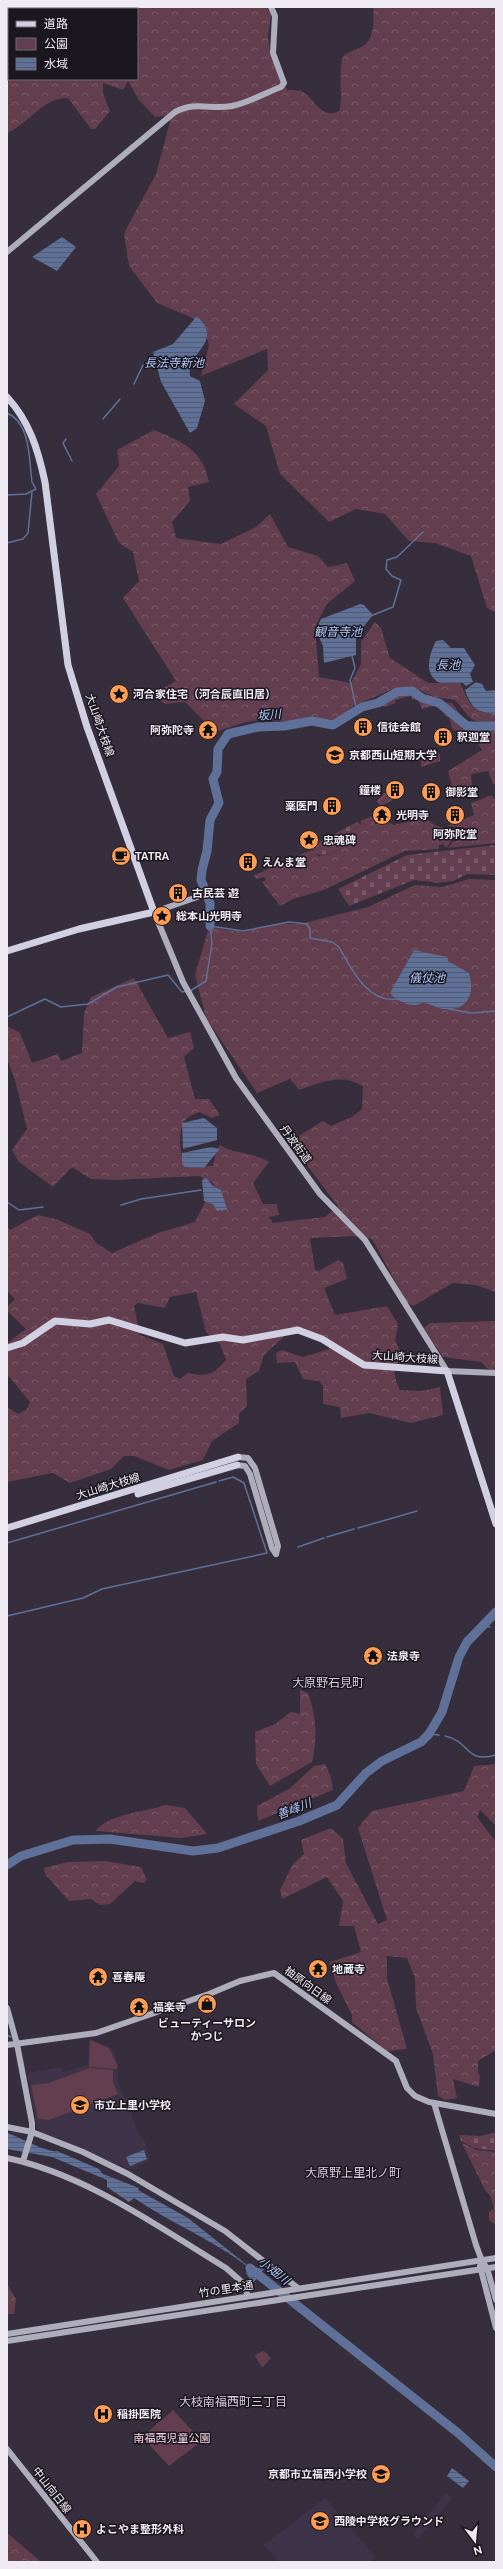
<svg xmlns="http://www.w3.org/2000/svg" width="503" height="2569" font-family="Raleway,'Noto Sans JP',sans-serif">
  <style>
    .built { fill: #3f3349 }
    .green { fill: #633e4e }
    .forest { fill: url(#forest-crowns); fill-rule: evenodd }
    .cemetery { fill: url(#cemetery-stones) }
    .garden { fill: url(#garden-furrows) }
    .water { fill: url(#water-rules) }
    .lines { fill: none; stroke-linecap: round; stroke-linejoin: round }
    .stream { stroke: #5f7199; stroke-width: 1.5 }
    .river { stroke: #5f7199; stroke-width: 9 }
    .secondary { stroke: #aeadbc; stroke-width: 6 }
    .primary { stroke: #d1d0e3; stroke-width: 7 }
    .labels { text-anchor: middle; stroke-width: 3; stroke-linejoin: round; paint-order: stroke }
    .poi-label { font-size: 11px; font-weight: bold; fill: #f0eaf5; stroke: #1b171f; text-anchor: start }
    .street-label { font-size: 11px; fill: #f0eaf5; stroke: #1b171f }
    .park-label { font-size: 11px; fill: #f6d6e3; stroke: #1b171f }
    .water-label { font-size: 12px; font-style: italic; fill: #adc4f8; stroke: #1b171f }
    .neighbourhood-label { font-size: 12px; fill: #d4cade; stroke: #1b171f }
  </style>
  <defs>
    <pattern id="forest-crowns" width="20" height="18" patternUnits="userSpaceOnUse"><rect width="20" height="18" fill="#633e4e"/><path d="M2 6a3 3 0 1 1 6 0M12 15a3 3 0 1 1 6 0" fill="none" stroke="#7a5a68"/></pattern>
    <pattern id="cemetery-stones" width="16" height="16" patternUnits="userSpaceOnUse"><rect width="16" height="16" fill="#633e4e"/><path d="M2 7V4a2 2 0 0 1 4 0v3zM10 15v-3a2 2 0 0 1 4 0v3z" fill="#7a5a68"/></pattern>
    <pattern id="garden-furrows" width="10" height="10" patternUnits="userSpaceOnUse"><rect width="10" height="10" fill="#633e4e"/><path d="M-1 1l2-2M0 10L10 0M9 11l2-2" fill="none" stroke="#7a5a68"/></pattern>
    <pattern id="water-rules" width="6" height="5" patternUnits="userSpaceOnUse"><rect width="6" height="5" fill="#5f7199"/><path d="M0 2.5h6" fill="none" stroke="#545c72"/></pattern>
  </defs>
  <rect width="100%" height="100%" fill="#362d3d"/>
  <g class="built">
    <polygon points="89,2038 114,2050 118,2065 118,2081 140,2136 145,2142 150,2157 148,2161 131,2170 41,2132 37,2127 27,2073 61,2067 63,2072 88,2065"/>
    <polygon points="446,2493 452,2498 418,2539 413,2534"/>
    <polygon points="325,2498 375,2557 370,2562 279,2562 264,2545"/>
  </g>
  <g class="green">
    <polygon points="90,2040 109,2048 117,2065 117,2069 89,2067"/>
    <polygon points="89,2068 113,2070 113,2082 118,2094 49,2120 38,2119 31,2085 49,2083"/>
    <polygon points="264,2351 271,2358 262,2368 255,2356 258,2353"/>
    <polygon points="173,2410 202,2441 169,2466 142,2437"/>
  </g>
  <g class="forest">
    <path d="M7 7H266L271 15 268 36 270 52 287 90C292 90 300 90 303 92 315 99 321 120 339 111 344 94 337 75 343 56 350 51 356 50 363 46 375 39 374 18 373 7H496V613L487 608 471 556 435 543 409 541 385 514 356 509 329 522 280 474 266 426 234 404 268 370 267 349 201 376 209 345 202 322 157 303 129 266 124 233 156 174 170 122 163 116 155 117 139 100 128 81 123 90 103 83V93L110 111 95 129H91L68 98C43 97 29 124 7 133ZM9 9H137V79H9Z"/>
    <path d="M154 430C183 442 202 449 209 482L188 487 190 501 172 522 176 538 221 544 256 527 270 514 288 547 318 556 328 567 347 563 355 581 327 604 315 627 319 677 351 683 361 664V642L375 622 381 628 390 658 428 683H460C470 704 470 713 496 714V722C467 723 472 719 455 700L435 697 419 690 393 689 353 706 343 716 335 720 310 718 287 722 265 719 246 722 215 732 185 702 165 704 152 695 176 681 123 598 139 581 133 552 119 543 96 494 119 466 117 450Z"/>
    <polygon points="398,694 417,694 434,701 452,703 469,726 496,727 496,784 493,784 488,771 472,774 471,776 473,790 459,794 458,790 453,791 448,771 482,750 473,736 453,730 449,718 444,715 447,711 440,704 422,709 418,699 413,700 411,696 395,700 396,703 384,707 380,704"/>
    <polygon points="492,795 494,799 496,798 496,843 448,848 453,842 470,836 472,833 467,828 447,826 474,815 471,803"/>
    <path d="M372 816 375 824 390 823 393 825 426 818 434 825 450 830H467L470 833 452 840 446 848 443 844 439 845V849L405 851 324 890 293 899 280 906 262 882 266 880 264 877 256 879 254 875 257 874 304 853 312 850 318 856C331 855 341 849 352 841V830L362 825 360 821Z"/>
    <path d="M469 879 496 880V1292L476 1285 453 1283 413 1306 406 1301 372 1239 356 1236 310 1238 315 1270 319 1271 338 1260 343 1263 347 1279 324 1288 335 1315 387 1306 398 1324 395 1341 403 1356C392 1368 393 1375 400 1390L422 1391 440 1387 443 1415 411 1423 369 1413 341 1418 340 1407 323 1404V1386L319 1381 303 1379 295 1362 277 1363 276 1353 282 1350 303 1357 329 1349 330 1341 304 1328H293L264 1355 259 1371 246 1379 247 1406 239 1414V1423L212 1441 203 1460 169 1470 134 1456H124L111 1469 70 1483 53 1473 7 1482V1407L18 1414 27 1409 30 1402 7 1374V1343L26 1329 7 1311V1307L15 1299 7 1291V1226L10 1230 38 1215 56 1219 90 1234 96 1243 112 1253 158 1233 195 1222 205 1202 215 1195 213 1183 199 1176 115 1180 91 1179 72 1167 53 1187 19 1162 12 1150 27 1129 15 1080 7 1059V1026L20 1033 32 1063 58 1054 61 1061 82 1053 84 1013 91 997 134 978 168 1038 190 1032 194 1048 184 1057 195 1099H209L220 1115 212 1118 199 1112C195 1114 190 1116 187 1118 176 1129 180 1156 186 1167L213 1166 216 1152 220 1145C235 1155 252 1151 269 1162L253 1183 263 1204H277L279 1215 269 1217 273 1223 325 1217 338 1206 289 1142 323 1121 331 1126 352 1117 362 1109 363 1086C341 1073 322 1082 299 1090L290 1079 257 1093 206 1018 195 975 209 927 243 932 278 924H300L368 907 415 885 442 887ZM196 1292 206 1332 220 1344 226 1360C212 1375 209 1377 188 1373L180 1379 174 1376 163 1344 140 1335 134 1306 138 1303 165 1308 170 1297Z"/>
    <polygon points="496,1321 496,1371 490,1371 481,1362 443,1357 424,1328 430,1323"/>
    <path d="M300 1690 308 1693C316 1716 318 1737 312 1762L270 1786 256 1764 255 1732 275 1724 291 1712 300 1714Z"/>
    <polygon points="325,1764 331,1777 333,1790 258,1821 257,1806 289,1789 314,1766"/>
    <polygon points="496,1764 496,1826 480,1810 477,1817 496,1842 496,2050 478,2061 478,2073 480,2076 479,2087 453,2079 457,2098 445,2100 438,2096 433,2054 416,2008 415,1978 407,1958 387,1956 387,1978 407,2049 387,2051 352,2022 352,2015 336,1983 330,1962 361,1952 354,1926 339,1926 343,1901 327,1877 282,1899 280,1890 293,1864 304,1854 301,1840 331,1828 343,1839 346,1863 378,1924 387,1920 358,1828 372,1811 464,1791 474,1766"/>
    <path d="M165 1805 185 1808 207 1834 181 1838 96 1831C107 1814 146 1812 165 1805Z"/>
    <polygon points="105,1861 141,1867 147,1880 143,1883 135,1881 110,1904 100,1905 91,1899 69,1901 45,1874 44,1868 68,1862"/>
    <polygon points="462,2143 477,2150 496,2152 496,2225 489,2220 489,2212 494,2209 491,2197 485,2190"/>
    <polygon points="7,2284 16,2299 14,2314 7,2314"/>
    <polygon points="7,2533 40,2561 40,2562 7,2562"/>
  </g>
  <g class="cemetery">
    <path d="M357 822 362 825 352 830 351 841C341 848 327 859 314 853L312 846Z"/>
    <polygon points="496,845 496,875 467,874 453,881 438,883 414,880 349,906 338,889 407,855"/>
    <polygon points="496,2132 496,2151 474,2148 461,2141 459,2135 481,2136"/>
  </g>
  <g class="garden">
    <polygon points="435,753 440,754 440,761 421,767 421,761"/>
    <polygon points="390,790 393,800 380,806 377,801 384,793"/>
  </g>
  <g class="water">
    <polygon points="62,237 76,247 57,271 32,257"/>
    <path d="M197 316C224 343 188 350 190 376L200 381 205 401 197 428 190 433 161 382 153 352 173 344Z"/>
    <polygon points="360,604 364,605 373,615 356,636 356,655 324,663 323,646 316,630 321,619"/>
    <path d="M443 640 451 648H464L475 665 470 674 473 682 466 686 463 683H440C422 674 430 653 436 641Z"/>
    <path d="M476 682 482 684 486 691 496 690V714C477 713 471 708 465 690Z"/>
    <path d="M414 950 447 957 448 961 469 973C475 993 469 1011 444 1009 437 1008 429 1003 423 1003 420 1003 417 1006 414 1005 406 1005 394 999 390 993Z"/>
    <polygon points="204,1118 217,1128 217,1140 183,1149 182,1123"/>
    <polygon points="211,1147 219,1149 218,1151 204,1168 185,1167 182,1164 182,1153"/>
    <polygon points="206,1178 213,1186 221,1190 227,1209 217,1211 213,1204 204,1201 202,1180"/>
    <path d="M7 2133C20 2137 47 2153 57 2151L99 2169 103 2174 139 2188 138 2190 188 2218 247 2265 264 2269 253 2283 246 2273 247 2266C211 2239 171 2223 134 2198L129 2202 107 2187V2180L52 2157 7 2149Z"/>
    <polygon points="144,2150 147,2159 130,2166 126,2157"/>
    <polygon points="452,2468 469,2481 463,2488 447,2476"/>
  </g>
  <g class="lines">
    <g class="stream">
      <polyline points="147,364 154,362"/>
      <polyline points="134,384 143,365"/>
      <path d="M7 413C31 423 29 460 32 482L36 489 26 494 7 495"/>
      <polyline points="103,419 120,399"/>
      <polyline points="66,439 63,443 72,461"/>
      <polyline points="7,543 23,539 28,533 32,492"/>
      <polyline points="373,615 393,607 401,580 392,576 386,569 387,560 397,557 423,532"/>
      <polyline points="352,656 355,668 350,680 357,711"/>
      <path d="M190 991 206 981 212 943 210 926 243 931 289 922 307 924 310 929V938L332 942 339 947C351 968 368 1004 397 999"/>
      <polyline points="449,1009 471,1013 496,1011"/>
      <polyline points="7,1017 45,999 61,1007 88,1004 117,987 168,975 182,992 186,991"/>
      <polyline points="7,1202 19,1210 43,1207"/>
      <polyline points="121,1205 141,1199 201,1190"/>
      <polyline points="358,1528 417,1511"/>
      <polyline points="327,1537 354,1529"/>
      <polyline points="7,1543 216,1482"/>
      <polyline points="298,1547 324,1538"/>
      <polyline points="7,1616 83,1598 102,1589 267,1553 244,1483 233,1477 219,1481"/>
      <polyline points="480,1626 490,1627"/>
      <polyline points="429,1734 439,1735"/>
      <path d="M445 1736C471 1741 464 1764 496 1755"/>
      <polyline points="7,2035 11,2037"/>
      <polyline points="491,2463 496,2461"/>
    </g>
    <g class="river">
      <polyline points="210,926 210,903 201,880 202,870 207,851 210,820 219,803 213,779 217,772 218,749 228,734 258,727 284,726 312,721 333,725 362,707 378,703 397,692 412,691 422,698 439,703 467,726 496,726"/>
      <polyline points="7,1865 21,1856 73,1840 110,1839 193,1851 218,1848 299,1821 337,1805 366,1773 382,1761 421,1742 429,1734 442,1712 459,1657 467,1642 496,1612"/>
      <polyline points="250,2268 458,2433 496,2467"/>
    </g>
    <g class="secondary">
      <path d="M7 252 175 112C195 101 211 110 232 106 248 103 265 93 281 87L284 83 273 53 275 16 271 7"/>
      <polyline points="203,895 154,912 183,982 236,1078 320,1194 365,1240 447,1371 496,1373"/>
      <polyline points="238,1457 248,1458 255,1468 278,1546 276,1554"/>
      <polyline points="237,1465 245,1466 250,1474 272,1548 276,1554"/>
      <polyline points="7,2008 17,2044 32,2123 32,2132 23,2161"/>
      <polyline points="7,2045 96,2033 209,1994 240,1981 274,1973 396,2061 407,2088 415,2096 429,2102 496,2114"/>
      <polyline points="434,2103 476,2245 482,2261 487,2268 496,2300"/>
      <polyline points="7,2127 32,2132 83,2152 128,2174 225,2231 298,2288"/>
      <path d="M7 2158C87 2175 157 2226 226 2268L243 2283 248 2296"/>
      <polyline points="480,2266 496,2328"/>
      <polyline points="7,2334 496,2258"/>
      <polyline points="7,2341 496,2267"/>
      <polyline points="7,2449 97,2562"/>
    </g>
    <g class="primary">
      <path d="M7 397C30 422 38 450 45 482L68 665 87 727 154 912 79 929 7 951"/>
      <polyline points="7,1348 23,1343 55,1321 90,1324 109,1320 185,1343 223,1337 243,1340 298,1330 322,1339 364,1365 447,1371 496,1524"/>
      <polyline points="138,1494 237,1465"/>
      <polyline points="7,1528 238,1457"/>
    </g>
  </g>
  <defs>
    <g id="sight-disc" transform="scale(1)"><circle r="9.5" fill="#fc9d53" stroke="#1b171f"/><path d="M0-6L1.8-2.2L6-1.7L2.9 1.2L3.7 5.4L0 3.3L-3.7 5.4L-2.9 1.2L-6-1.7L-1.8-2.2Z" fill="#111"/></g>
    <g id="building-disc" transform="scale(1)"><circle r="9.5" fill="#fc9d53" stroke="#1b171f"/><path d="M-4-6H4V6H1V3H-1V6H-4ZM-2.5-4.3h1.7v1.8h-1.7ZM.8-4.3h1.7v1.8H.8ZM-2.5-1h1.7V.8h-1.7ZM.8-1h1.7V.8H.8Z" fill="#111"/></g>
    <g id="temple-disc" transform="scale(1)"><circle r="9.5" fill="#fc9d53" stroke="#1b171f"/><path d="M0-6L5-2H3V0L6.5 2.5H4V6H1.5V3h-3V6H-4V2.5H-6.5L-3 0V-2H-5Z" fill="#111"/></g>
    <g id="university-disc" transform="scale(1)"><circle r="9.5" fill="#fc9d53" stroke="#1b171f"/><path d="M0-5L7-2L0 1L-7-2ZM-4 1L0 2.5L4 1V4Q0 6-4 4Z" fill="#111"/></g>
    <g id="cafe-disc" transform="scale(1)"><circle r="9.5" fill="#fc9d53" stroke="#1b171f"/><path d="M-5.5-4.5H6V0H3Q3 3.5 0 3.5H-2.5Q-5.5 3.5-5.5 0ZM3-3.2v2h1.7v-2ZM-6 4.5H4V6H-6Z" fill="#111"/></g>
    <g id="shop-disc" transform="scale(1)"><circle r="9.5" fill="#fc9d53" stroke="#1b171f"/><path d="M-5-2.5h2.3a2.7 3.5 0 0 1 5.4 0H5L5.5 6h-11ZM-1.5-2.5h3a1.5 2.3 0 0 0-3 0Z" fill="#111"/></g>
    <g id="school-disc" transform="scale(1)"><circle r="9.5" fill="#fc9d53" stroke="#1b171f"/><path d="M0-5L7-2L0 1L-7-2ZM-4 1L0 2.5L4 1V4Q0 6-4 4Z" fill="#111"/></g>
    <g id="hospital-disc" transform="scale(1)"><circle r="9.5" fill="#fc9d53" stroke="#1b171f"/><path d="M-5-5h3v3.5h4V-5h3V5h-3V1.5h-4V5h-3Z" fill="#111"/></g>
  </defs>
  <g fill-rule="evenodd">
    <use href="#sight-disc" x="119" y="694"/>
    <use href="#building-disc" x="363" y="727"/>
    <use href="#temple-disc" x="208" y="730"/>
    <use href="#building-disc" x="443" y="737"/>
    <use href="#university-disc" x="335" y="755"/>
    <use href="#building-disc" x="395" y="790"/>
    <use href="#building-disc" x="431" y="792"/>
    <use href="#building-disc" x="332" y="806"/>
    <use href="#temple-disc" x="382" y="815"/>
    <use href="#building-disc" x="455" y="815"/>
    <use href="#sight-disc" x="309" y="840"/>
    <use href="#cafe-disc" x="121" y="856"/>
    <use href="#building-disc" x="248" y="862"/>
    <use href="#building-disc" x="178" y="893"/>
    <use href="#sight-disc" x="162" y="916"/>
    <use href="#temple-disc" x="373" y="1656"/>
    <use href="#temple-disc" x="318" y="1969"/>
    <use href="#temple-disc" x="98" y="1977"/>
    <use href="#shop-disc" x="207" y="2004"/>
    <use href="#temple-disc" x="139" y="2007"/>
    <use href="#school-disc" x="80" y="2105"/>
    <use href="#hospital-disc" x="103" y="2414"/>
    <use href="#school-disc" x="381" y="2474"/>
    <use href="#school-disc" x="320" y="2521"/>
    <use href="#hospital-disc" x="82" y="2529"/>
  </g>
  <g class="labels">
    <g class="poi-label">
      <text x="133" y="698">河合家住宅（河合辰直旧居）</text>
      <text x="377" y="731">信徒会館</text>
      <text x="194" y="734" text-anchor="end">阿弥陀寺</text>
      <text x="457" y="741">釈迦堂</text>
      <text x="349" y="759">京都西山短期大学</text>
      <text x="381" y="794" text-anchor="end">鐘楼</text>
      <text x="445" y="796">御影堂</text>
      <text x="318" y="810" text-anchor="end">薬医門</text>
      <text x="396" y="819">光明寺</text>
      <text x="455" y="838" text-anchor="middle">阿弥陀堂</text>
      <text x="323" y="844">忠魂碑</text>
      <text x="135" y="860">TATRA</text>
      <text x="262" y="866">えんま堂</text>
      <text x="192" y="897">古民芸 遊</text>
      <text x="176" y="920">総本山光明寺</text>
      <text x="387" y="1660">法泉寺</text>
      <text x="332" y="1973">地蔵寺</text>
      <text x="112" y="1981">喜春庵</text>
      <text x="153" y="2011">福楽寺</text>
      <text x="207" y="2027" text-anchor="middle">ビューティーサロン<tspan x="207" dy="13">かつじ</tspan></text>
      <text x="94" y="2109">市立上里小学校</text>
      <text x="117" y="2418">稲掛医院</text>
      <text x="367" y="2478" text-anchor="end">京都市立福西小学校</text>
      <text x="334" y="2525">西陵中学校グラウンド</text>
      <text x="96" y="2533">よこやま整形外科</text>
    </g>
    <g class="street-label">
      <text transform="translate(100 725) rotate(71)" y="4">大山崎大枝線</text>
      <text transform="translate(296 1144) rotate(54)" y="4">丹波街道</text>
      <text transform="translate(405 1357) rotate(4)" y="4">大山崎大枝線</text>
      <text transform="translate(108 1486) rotate(-17)" y="4">大山崎大枝線</text>
      <text transform="translate(308 1985) rotate(36)" y="4">柚原向日線</text>
      <text transform="translate(226 2289) rotate(-9)" y="4">竹の里本通</text>
      <text transform="translate(52 2490) rotate(52)" y="4">中山向日線</text>
    </g>
    <g class="park-label">
      <text x="172" y="2442">南福西児童公園</text>
    </g>
    <g class="water-label">
      <text x="174" y="367">長法寺新池</text>
      <text x="338" y="636">観音寺池</text>
      <text x="448" y="669">長池</text>
      <text transform="translate(269 715) rotate(-5)" y="4">坂川</text>
      <text x="427" y="982">儀仗池</text>
      <text transform="translate(294 1809) rotate(-21)" y="4">善峰川</text>
      <text transform="translate(274 2271) rotate(38)" y="4">小畑川</text>
    </g>
    <g class="neighbourhood-label">
      <text x="328" y="1687">大原野石見町</text>
      <text x="353" y="2177">大原野上里北ノ町</text>
      <text x="233" y="2406">大枝南福西町三丁目</text>
    </g>
  </g>
  <rect width="503" height="2569" fill="none" stroke="#f0eaf5" stroke-width="16"/>
  <rect x="8" y="8" width="130" height="72" fill="#1b171f" stroke="#706b75"/>
  <rect x="16" y="21" width="20" height="6" fill="#d1d0e3" stroke="#706b75"/>
  <text x="44" y="28" font-size="12" fill="#f0eaf5">道路</text>
  <rect x="16" y="38" width="20" height="12" fill="#633e4e" stroke="#706b75"/>
  <text x="44" y="48" font-size="12" fill="#f0eaf5">公園</text>
  <rect x="16" y="58" width="20" height="12" fill="url(#water-rules)" stroke="#706b75"/>
  <text x="44" y="68" font-size="12" fill="#f0eaf5">水域</text>
  <g transform="translate(475 2541) rotate(164)" stroke="#1b171f" stroke-width="3" paint-order="stroke">
  <path d="M0-3L7 15L0 10L-7 15Z" fill="#f0eaf5"/>
  <text y="-6" font-size="11" font-weight="bold" text-anchor="middle" fill="#f0eaf5">N</text>
  </g>
</svg>
